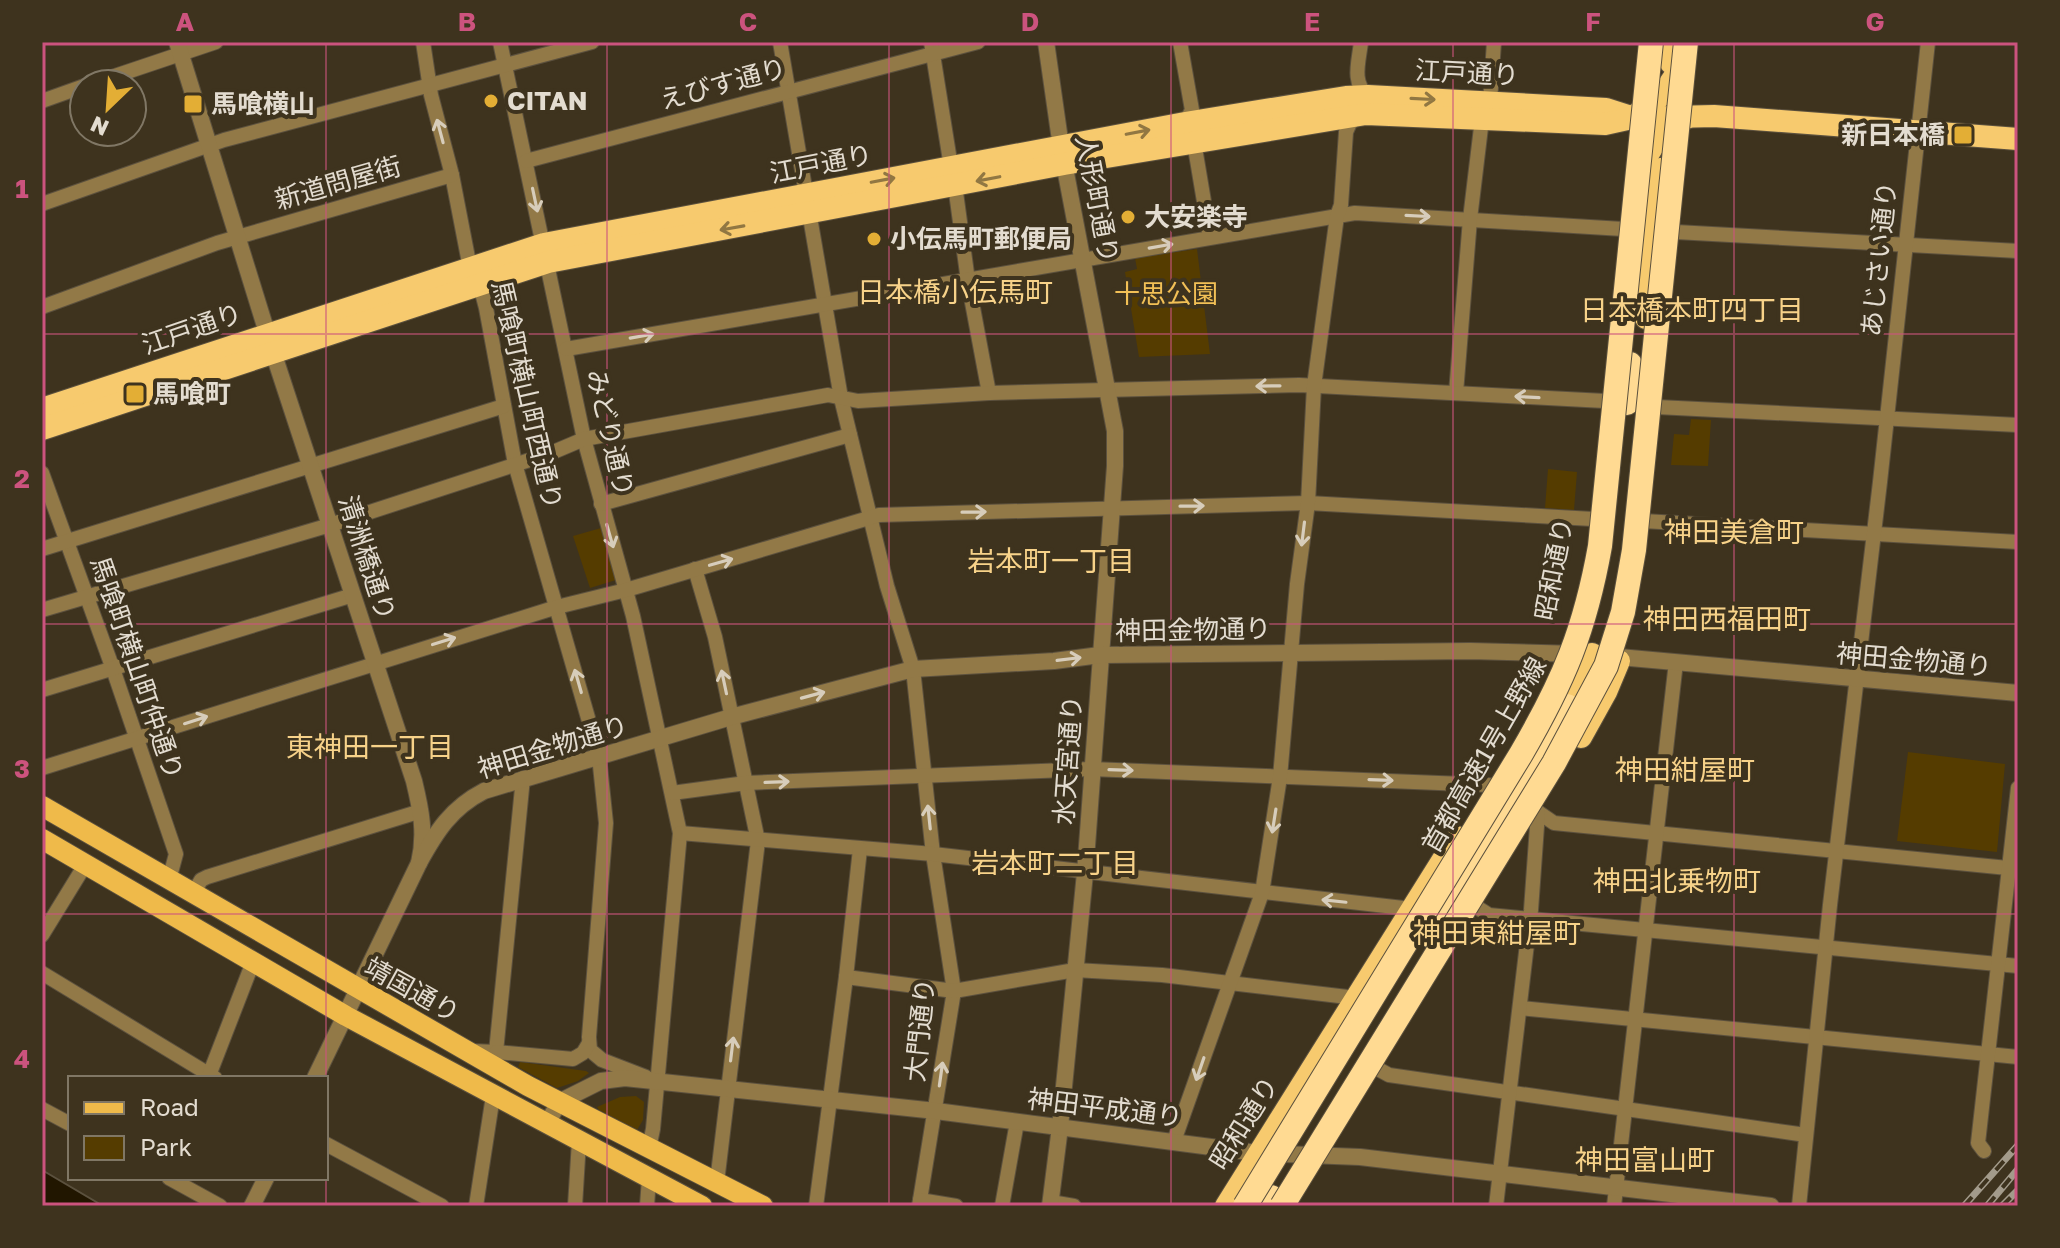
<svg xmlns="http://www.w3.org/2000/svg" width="2060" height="1248" font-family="'Golos Text','Noto Sans JP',sans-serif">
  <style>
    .green { fill: #553c00 }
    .water { fill: #211600; stroke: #5b513e; stroke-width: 2 }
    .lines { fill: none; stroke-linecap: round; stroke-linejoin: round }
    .minor-casing { stroke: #5c513e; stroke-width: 16 }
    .tertiary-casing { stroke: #5c513e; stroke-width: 18 }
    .primary-casing { stroke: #5c513e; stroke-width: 22 }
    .trunk-casing { stroke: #5c513e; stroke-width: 24 }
    .motorway-casing { stroke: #5c513e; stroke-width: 26 }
    .minor { stroke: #927947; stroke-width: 14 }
    .tertiary { stroke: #927947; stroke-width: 16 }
    .primary { stroke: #efba4a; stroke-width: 20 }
    .trunk { stroke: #f7ca6e; stroke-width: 22 }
    .motorway { stroke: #ffda92; stroke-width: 24 }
    .rail-casing { stroke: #a39b8b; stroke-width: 7 }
    .rail { stroke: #3e331e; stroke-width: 4; stroke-dasharray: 12; stroke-linecap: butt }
    .motorway-bridge-casing { stroke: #5c513e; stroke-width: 26; stroke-linecap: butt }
    .motorway-bridge { stroke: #ffda92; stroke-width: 24 }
    .oneway { stroke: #917742 }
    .oneway2 { stroke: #d7cdbb }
    .grid { fill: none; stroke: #cc537e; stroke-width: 2; stroke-opacity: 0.55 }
    .poi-dot { fill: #e3ae35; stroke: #3e331e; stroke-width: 3 }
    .labels { text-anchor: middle; stroke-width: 8; stroke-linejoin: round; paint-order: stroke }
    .street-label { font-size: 26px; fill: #e3dcd0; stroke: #3e331e }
    .poi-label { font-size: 26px; font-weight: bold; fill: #e3dcd0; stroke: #3e331e; text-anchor: start }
    .park-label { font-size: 26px; fill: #f2c056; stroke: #3e331e }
    .neighbourhood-label { font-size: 28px; fill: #f7d289; stroke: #3e331e }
    .neatline { fill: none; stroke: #cc537e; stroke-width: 3 }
    .grid-label { font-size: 26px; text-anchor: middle; font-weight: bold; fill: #cc537e }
  </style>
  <rect width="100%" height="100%" fill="#3e331e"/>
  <g class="green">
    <polygon points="1197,249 1210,354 1139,357 1125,272 1137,269 1135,258"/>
    <polygon points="1691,419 1711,420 1708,466 1671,465 1674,434 1689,435"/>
    <polygon points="1548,469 1577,472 1574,510 1545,508"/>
    <polygon points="601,528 616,580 590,588 573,536"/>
    <polygon points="1908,752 2005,764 1997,852 1897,841"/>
    <polygon points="520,1062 586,1071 589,1073 578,1081 557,1088 518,1067"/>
    <polygon points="636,1096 644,1102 643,1120 637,1130 599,1110 597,1107 620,1097"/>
  </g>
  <polygon class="water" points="42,1170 103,1206 42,1206"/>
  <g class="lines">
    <g class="minor-casing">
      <g id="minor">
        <polyline points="423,42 431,95 452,175 470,268 480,285 486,308 515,464 599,756 606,823 589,1037 590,1050 602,1060 646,1077"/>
        <polyline points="500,42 584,439 633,616 680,833 653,1129 649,1148"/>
        <polyline points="780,42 841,398 887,586 913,669 933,854 954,991 919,1206"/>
        <polyline points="931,42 951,167"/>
        <polyline points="1180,42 1192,110 1185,123"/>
        <path d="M1361 42C1359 61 1351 83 1368 96"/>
        <polyline points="91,84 216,42"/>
        <polyline points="42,101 84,86"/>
        <polyline points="1490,102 1494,42"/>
        <polyline points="1194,142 1210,237"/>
        <polyline points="526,161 978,42"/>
        <polyline points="955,185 968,281 989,393"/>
        <polyline points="42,204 224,140 592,42"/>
        <polyline points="1676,232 2018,251"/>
        <polyline points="42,307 217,243 452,175"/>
        <polyline points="566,349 1355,213 1623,229"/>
        <polyline points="1456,393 1470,219 1482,119"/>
        <polyline points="1657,407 2018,425"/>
        <polyline points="42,473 113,669 176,854 169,880"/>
        <polyline points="601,504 850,435"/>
        <polyline points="1643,521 2018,542"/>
        <polyline points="42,549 504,406"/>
        <polyline points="695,569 715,637 758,841 717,1182"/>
        <polyline points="42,610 330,525 551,453 584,439 828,395 858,401 989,393 1299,385 1605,401"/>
        <polyline points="42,690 353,595"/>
        <polyline points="42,768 557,607 626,590 879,515 1308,503 1593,519"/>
        <polyline points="672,793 746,783 1091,769 1489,785"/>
        <polyline points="1538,812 1554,823 2018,869"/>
        <polyline points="680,833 933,854 1412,909"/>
        <polyline points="193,894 201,880 207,877 421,811"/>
        <polyline points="1478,908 1489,915 2018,966"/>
        <polyline points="42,935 85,865"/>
        <polyline points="42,973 215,1078"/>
        <polyline points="846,977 954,991 1075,970 1162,975 1356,998"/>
        <polyline points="1520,1008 2018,1057"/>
        <polyline points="472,1051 496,1052 523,778"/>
        <polyline points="496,1052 573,1059 583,1053 589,1043"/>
        <polyline points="1378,1069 1389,1075 1806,1135"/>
        <polyline points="208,1078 253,962"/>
        <polyline points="42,1109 70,1124"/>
        <polyline points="1174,1141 1262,893 1280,777 1297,584 1308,503 1314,386 1337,216 1341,205 1346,132 1350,123 1359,116"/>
        <polyline points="326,1144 442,1206"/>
        <polyline points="1984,1151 1978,1143 2018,788"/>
        <polyline points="169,1178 220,1206"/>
        <polyline points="920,1200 956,1206"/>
        <polyline points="1051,1202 1074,1206"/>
        <polyline points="476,1206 493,1096"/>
        <polyline points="575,1206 579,1141"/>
        <polyline points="647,1206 649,1178"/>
        <polyline points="816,1206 846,977 860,849"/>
        <polyline points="1002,1206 1017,1122"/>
        <polyline points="1496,1206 1531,910 1538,812"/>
        <polyline points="1614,1206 1676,662"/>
        <polyline points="1799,1206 1830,905 1880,482 1928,42"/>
      </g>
    </g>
    <g class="tertiary-casing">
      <g id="tertiary">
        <path d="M177 42 273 352 414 781C421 810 426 834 419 863L315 1078"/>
        <polyline points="1046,42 1061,147 1115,431 1115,466 1085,873 1060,1127 1050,1206"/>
        <polyline points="1608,656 2018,693"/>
        <path d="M419 863C436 832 451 808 484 791L731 717 913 669 1054 661 1100 655 1470 651 1577 654"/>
        <polyline points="547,1124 559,1102 601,1081 625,1078 936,1111 1257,1153 1360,1157 1771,1206"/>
        <polyline points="252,1206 266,1178"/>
      </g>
    </g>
    <g class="primary-casing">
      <g id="primary">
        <polyline points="42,806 528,1086 763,1206"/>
        <polyline points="42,839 346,1016 702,1206"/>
      </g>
    </g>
    <g class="trunk-casing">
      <g id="trunk">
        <polyline points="1671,63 1673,42"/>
        <polyline points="1633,117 1662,95 1685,61"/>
        <path d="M1639 173C1650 147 1662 129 1688 117"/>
        <polyline points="1646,318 1660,169"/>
        <polyline points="42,409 544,244 1185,123 1346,97 1368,96 1606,109 1631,117"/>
        <polyline points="42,429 548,262 1064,164 1366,114 1605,124 1632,118 1714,116 2018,139"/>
        <polyline points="1552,715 1592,654"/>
        <polyline points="1581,737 1606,692 1619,661"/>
        <polyline points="1226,1206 1457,837"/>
      </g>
    </g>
    <g class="motorway-casing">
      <g id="motorway">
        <polyline points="1627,403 1630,364"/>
        <polyline points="1505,797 1546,743 1567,706"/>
        <polyline points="1453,897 1501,819 1539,781"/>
        <polyline points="1429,935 1442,914"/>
        <polyline points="1266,1206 1271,1197"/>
      </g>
    </g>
    <use href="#minor" class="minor"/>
    <use href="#tertiary" class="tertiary"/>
    <use href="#primary" class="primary"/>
    <use href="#trunk" class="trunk"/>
    <use href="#motorway" class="motorway"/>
    <g class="rail-casing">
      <g id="rail">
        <polyline points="1964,1206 2018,1145"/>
        <polyline points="1987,1206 2018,1169"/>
        <polyline points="2002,1206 2018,1190"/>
      </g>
    </g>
    <use href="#rail" class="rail"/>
    <g class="motorway-bridge-casing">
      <g id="motorway-bridge">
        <path d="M1245 1206 1521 754C1564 680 1585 630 1600 546L1651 42"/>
        <polyline points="1282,1206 1554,763 1606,666 1623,612 1634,550 1686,42"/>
      </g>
    </g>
    <use href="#motorway-bridge" class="motorway-bridge"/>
  </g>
  <defs><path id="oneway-shaft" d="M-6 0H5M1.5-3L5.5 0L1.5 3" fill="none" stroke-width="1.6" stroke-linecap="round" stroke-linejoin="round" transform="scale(2)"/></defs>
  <g class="oneway">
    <use href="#oneway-shaft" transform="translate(1423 99) rotate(3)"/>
    <use href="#oneway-shaft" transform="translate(1138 132) rotate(-11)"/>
    <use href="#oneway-shaft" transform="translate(988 179) rotate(169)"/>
    <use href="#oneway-shaft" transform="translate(883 180) rotate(-11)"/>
    <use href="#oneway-shaft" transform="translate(732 228) rotate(170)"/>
  </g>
  <g class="oneway2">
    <use href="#oneway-shaft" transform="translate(440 131) rotate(-105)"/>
    <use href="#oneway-shaft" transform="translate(535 200) rotate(78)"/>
    <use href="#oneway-shaft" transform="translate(1418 216) rotate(3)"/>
    <use href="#oneway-shaft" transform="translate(1161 246) rotate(-10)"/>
    <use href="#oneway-shaft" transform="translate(642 336) rotate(-10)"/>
    <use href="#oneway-shaft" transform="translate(1268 386) rotate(179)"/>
    <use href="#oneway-shaft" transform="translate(1527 397) rotate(-177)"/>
    <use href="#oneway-shaft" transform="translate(1192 506) rotate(-1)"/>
    <use href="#oneway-shaft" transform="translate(974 512) rotate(-1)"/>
    <use href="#oneway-shaft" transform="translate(1303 534) rotate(97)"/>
    <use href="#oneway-shaft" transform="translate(610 536) rotate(74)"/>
    <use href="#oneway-shaft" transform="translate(721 562) rotate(-16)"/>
    <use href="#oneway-shaft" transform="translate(444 641) rotate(-17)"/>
    <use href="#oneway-shaft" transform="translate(1069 659) rotate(-7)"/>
    <use href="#oneway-shaft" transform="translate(578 681) rotate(-106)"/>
    <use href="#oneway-shaft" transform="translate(724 682) rotate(-102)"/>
    <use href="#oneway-shaft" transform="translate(813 695) rotate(-15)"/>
    <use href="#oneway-shaft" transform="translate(196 720) rotate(-18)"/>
    <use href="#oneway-shaft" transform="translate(1121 770) rotate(2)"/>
    <use href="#oneway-shaft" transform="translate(1381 780) rotate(2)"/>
    <use href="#oneway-shaft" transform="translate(777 782) rotate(-2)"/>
    <use href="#oneway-shaft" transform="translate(929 817) rotate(-96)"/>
    <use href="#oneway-shaft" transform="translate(1274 821) rotate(99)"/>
    <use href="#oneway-shaft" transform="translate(1334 901) rotate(-174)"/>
    <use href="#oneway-shaft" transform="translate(732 1049) rotate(-83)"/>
    <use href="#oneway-shaft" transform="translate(1200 1069) rotate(109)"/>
    <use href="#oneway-shaft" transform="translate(941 1074) rotate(-82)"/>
  </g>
  <path class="grid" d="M326 42V1078M607 42V1206M889 42V1206M1171 42V1206M1453 42V1206M1734 42V1206M42 334H2018M42 624H2018M42 914H2018M326 1178V1206"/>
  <g class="poi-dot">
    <circle cx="491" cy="101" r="8"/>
    <rect x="183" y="94" width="20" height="20" rx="4"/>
    <rect x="1953" y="125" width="20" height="20" rx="4"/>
    <circle cx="1128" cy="217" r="8"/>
    <circle cx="874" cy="239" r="8"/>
    <rect x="125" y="384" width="20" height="20" rx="4"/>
  </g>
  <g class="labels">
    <g class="street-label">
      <text transform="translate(1467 73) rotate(3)" y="9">江戸通り</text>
      <text transform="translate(723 84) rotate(-15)" y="9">えびす通り</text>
      <text transform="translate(821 164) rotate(-11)" y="9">江戸通り</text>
      <text transform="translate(338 183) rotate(-16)" y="9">新道問屋街</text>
      <text transform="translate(1097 199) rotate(79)" y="9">人形町通り</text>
      <text transform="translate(1879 259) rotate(-84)" y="9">あじさい通り</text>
      <text transform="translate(192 329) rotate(-19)" y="9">江戸通り</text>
      <text transform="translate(527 395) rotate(77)" y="9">馬喰町横山町西通り</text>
      <text transform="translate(610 433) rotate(77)" y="9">みどり通り</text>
      <text transform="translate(367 558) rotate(72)" y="9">清洲橋通り</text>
      <text transform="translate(1554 569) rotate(-79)" y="9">昭和通り</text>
      <text transform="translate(1193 630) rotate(-1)" y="9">神田金物通り</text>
      <text transform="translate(1914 660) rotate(5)" y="9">神田金物通り</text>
      <text transform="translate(137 668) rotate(71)" y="9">馬喰町横山町仲通り</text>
      <text transform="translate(553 747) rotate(-17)" y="9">神田金物通り</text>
      <text transform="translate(1484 755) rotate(-60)" y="9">首都高速1号上野線</text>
      <text transform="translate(1068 760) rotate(-86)" y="9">水天宮通り</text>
      <text transform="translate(412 990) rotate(29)" y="9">靖国通り</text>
      <text transform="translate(920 1030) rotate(-84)" y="9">大門通り</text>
      <text transform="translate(1105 1108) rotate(7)" y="9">神田平成通り</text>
      <text transform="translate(1244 1123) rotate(-58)" y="9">昭和通り</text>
    </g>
    <g class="poi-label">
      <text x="507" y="110">CITAN</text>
      <text x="211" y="113">馬喰横山</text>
      <text x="1945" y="144" text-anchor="end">新日本橋</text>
      <text x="1144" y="226">大安楽寺</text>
      <text x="890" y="248">小伝馬町郵便局</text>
      <text x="153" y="403">馬喰町</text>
    </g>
    <g class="park-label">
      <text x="1166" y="303">十思公園</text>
    </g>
    <g class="neighbourhood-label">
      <text x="955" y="302">日本橋小伝馬町</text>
      <text x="1692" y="320">日本橋本町四丁目</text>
      <text x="1734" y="542">神田美倉町</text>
      <text x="1051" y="571">岩本町一丁目</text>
      <text x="1727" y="629">神田西福田町</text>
      <text x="370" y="757">東神田一丁目</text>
      <text x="1685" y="780">神田紺屋町</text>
      <text x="1055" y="873">岩本町二丁目</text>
      <text x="1677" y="891">神田北乗物町</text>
      <text x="1497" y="943">神田東紺屋町</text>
      <text x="1645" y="1170">神田富山町</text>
    </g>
  </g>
  <rect width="2060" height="1248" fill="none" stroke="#3e331e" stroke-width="88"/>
  <rect x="68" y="1076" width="260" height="104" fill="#3e331e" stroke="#807765" stroke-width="2"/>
  <rect x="84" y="1102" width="40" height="12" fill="#efba4a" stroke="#807765" stroke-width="2"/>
  <text x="140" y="1116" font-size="24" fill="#e3dcd0">Road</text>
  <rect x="84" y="1136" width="40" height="24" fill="#553c00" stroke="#807765" stroke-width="2"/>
  <text x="140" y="1156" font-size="24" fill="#e3dcd0">Park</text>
  <g transform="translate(108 108) rotate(205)"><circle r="38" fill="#3e331e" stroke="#807765" stroke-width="2"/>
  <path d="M0-6L14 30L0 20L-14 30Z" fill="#e3ae35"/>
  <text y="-12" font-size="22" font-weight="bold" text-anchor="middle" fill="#e3dcd0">N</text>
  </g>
  <rect x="44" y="44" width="1972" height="1160" class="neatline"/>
  <g class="grid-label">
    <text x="185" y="31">A</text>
    <text x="467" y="31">B</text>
    <text x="748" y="31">C</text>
    <text x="1030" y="31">D</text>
    <text x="1312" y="31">E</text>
    <text x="1593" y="31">F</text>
    <text x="1875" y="31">G</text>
    <text x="22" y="198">1</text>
    <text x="22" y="488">2</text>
    <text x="22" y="778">3</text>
    <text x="22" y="1068">4</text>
  </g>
</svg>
